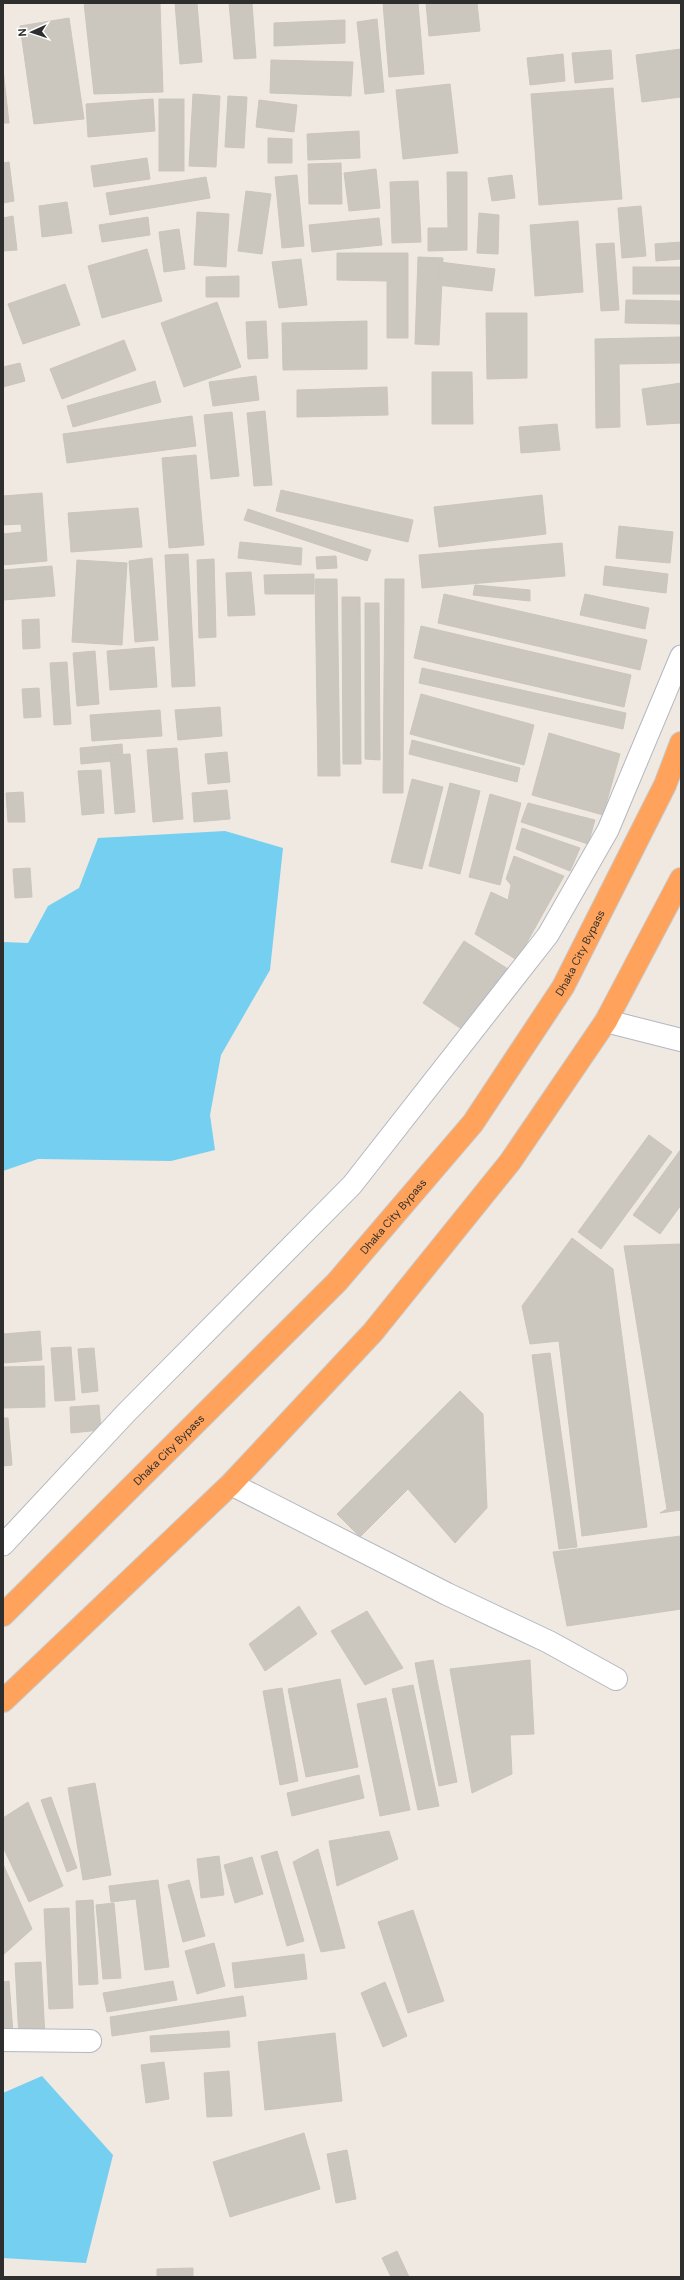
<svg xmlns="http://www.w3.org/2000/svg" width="684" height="2280" font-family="'DM Sans',sans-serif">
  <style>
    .water { fill: #75cff0 }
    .building { fill: #cbc7bf; stroke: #cbc5ba }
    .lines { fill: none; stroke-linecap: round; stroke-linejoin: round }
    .lane-casing { stroke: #b4b7c1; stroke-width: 23 }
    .street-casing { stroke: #b4b7c1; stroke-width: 24 }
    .highway-casing { stroke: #c9c9c9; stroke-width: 24 }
    .lane { stroke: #fff; stroke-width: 21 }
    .street { stroke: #fff; stroke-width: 22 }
    .highway { stroke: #ffa35c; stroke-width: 22 }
    .labels { text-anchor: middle; stroke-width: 4; stroke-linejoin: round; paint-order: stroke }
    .street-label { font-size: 11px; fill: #2e2e2e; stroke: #fff }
  </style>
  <rect width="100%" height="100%" fill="#efe9e1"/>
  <g class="water">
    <polygon points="225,831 283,848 270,970 221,1055 210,1115 215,1150 171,1161 38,1159 3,1171 3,942 28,943 48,906 79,888 98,838"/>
    <polygon points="42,2076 113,2155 86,2263 3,2258 3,2093"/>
  </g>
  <g class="building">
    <polygon points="84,3 160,3 163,92 94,94"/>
    <polygon points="175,3 197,3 202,62 180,64"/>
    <polygon points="229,3 252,3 256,58 234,59"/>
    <polygon points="383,3 418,3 424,74 389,77"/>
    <polygon points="426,3 477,3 480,31 429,36"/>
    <polygon points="69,18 84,119 34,124 20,26"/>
    <polygon points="377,19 384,92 365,94 357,22"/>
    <polygon points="345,20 345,43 274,46 274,23"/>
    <polygon points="681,49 681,97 642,102 636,55"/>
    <polygon points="611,50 613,79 575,83 572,53"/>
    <polygon points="563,54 565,81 530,85 527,58"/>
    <polygon points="271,60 353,62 351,96 270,93"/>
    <polygon points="3,69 9,123 3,123"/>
    <polygon points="450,84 458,153 403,159 396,90"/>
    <polygon points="613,88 622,199 539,205 531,94"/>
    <polygon points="193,94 220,96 216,167 189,166"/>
    <polygon points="228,96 247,97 244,148 225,147"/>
    <polygon points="153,99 155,131 88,137 86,104"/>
    <rect x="159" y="99" width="25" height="72"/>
    <polygon points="259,100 297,105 294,132 256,127"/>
    <polygon points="359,131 360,158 308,160 307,134"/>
    <polygon points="268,138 292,139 292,163 268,163"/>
    <polygon points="147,158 150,179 94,187 91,166"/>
    <polygon points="9,162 14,201 3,203 3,163"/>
    <polygon points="341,163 342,204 309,204 308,164"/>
    <polygon points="376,169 380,208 349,211 344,173"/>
    <polygon points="447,172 467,172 467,250 428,251 428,228 448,228"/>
    <polygon points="297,175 304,246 282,248 275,177"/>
    <polygon points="512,175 515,198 492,201 488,178"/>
    <polygon points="206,177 210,198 110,215 106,193"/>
    <polygon points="418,181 421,242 392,243 390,182"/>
    <polygon points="246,191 271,194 262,254 238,251"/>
    <polygon points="67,202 72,233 42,237 39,206"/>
    <polygon points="641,206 646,256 622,258 618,208"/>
    <polygon points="197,212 229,214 226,267 194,265"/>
    <polygon points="479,213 499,215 498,254 477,253"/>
    <polygon points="13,216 17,250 3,251 3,218"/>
    <polygon points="148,217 150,235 102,242 99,225"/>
    <polygon points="379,218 382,245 312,252 309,225"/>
    <polygon points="578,221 583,292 535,296 530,225"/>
    <polygon points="179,229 185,269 164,272 159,232"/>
    <polygon points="681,242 681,259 656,261 655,244"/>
    <polygon points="614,243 619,310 601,311 596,244"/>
    <polygon points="147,249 162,301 102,318 88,266"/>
    <polygon points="337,253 408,253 408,338 387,338 387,281 337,280"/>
    <polygon points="418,257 443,258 439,345 415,344"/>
    <polygon points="301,259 307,305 279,308 272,262"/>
    <polygon points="440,262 495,269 492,291 437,285"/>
    <rect x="633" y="267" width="48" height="27"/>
    <polygon points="239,276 239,297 206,297 206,277"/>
    <polygon points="65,284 80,325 23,344 8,304"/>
    <polygon points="626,300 681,301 681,324 625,323"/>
    <polygon points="217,302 241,367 184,387 161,323"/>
    <polygon points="486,313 527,313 527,378 487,379"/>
    <polygon points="266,321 268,358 248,359 246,322"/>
    <polygon points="367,321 367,369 283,370 282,323"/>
    <polygon points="681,337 681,363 619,364 620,427 596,428 595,339"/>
    <polygon points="124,340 136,370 62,399 50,369"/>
    <polygon points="20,363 25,381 3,387 3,367"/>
    <polygon points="432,372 472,372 473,424 432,424"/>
    <polygon points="256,376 259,400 213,406 209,382"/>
    <polygon points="155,381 161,402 73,427 67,406"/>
    <polygon points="681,383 681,423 647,425 642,389"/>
    <polygon points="387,387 388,415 297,417 297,390"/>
    <polygon points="265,411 272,485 254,486 247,413"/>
    <polygon points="232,412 239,476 211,479 204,415"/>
    <polygon points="192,416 196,446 67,463 63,434"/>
    <polygon points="557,424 560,450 521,453 519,427"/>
    <polygon points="196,455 204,545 169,548 162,458"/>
    <polygon points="281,490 413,520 408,542 276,511"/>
    <polygon points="42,493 47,561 3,565 3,534 22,532 21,524 3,525 3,496"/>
    <polygon points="542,495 546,534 439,547 434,507"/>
    <polygon points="138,508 142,547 71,552 68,513"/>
    <polygon points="248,509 371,550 367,561 244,520"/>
    <polygon points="619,526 673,532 670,563 616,558"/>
    <polygon points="240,542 302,548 301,565 238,558"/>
    <polygon points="562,543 565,576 422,588 419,555"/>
    <polygon points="188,554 195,686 172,687 165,555"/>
    <polygon points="336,556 337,568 317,569 316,557"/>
    <polygon points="152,558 158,640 135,642 129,561"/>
    <polygon points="214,559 216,637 199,638 197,560"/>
    <polygon points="77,560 127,563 122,645 72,642"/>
    <polygon points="52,566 55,596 3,600 3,570"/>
    <polygon points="605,566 668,574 666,593 603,585"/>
    <polygon points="251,572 255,615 228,616 226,573"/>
    <polygon points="314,574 314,594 265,594 264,575"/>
    <polygon points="315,579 337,579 340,776 318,776"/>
    <polygon points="385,579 404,579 403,793 383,793"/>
    <polygon points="475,585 530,590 530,601 473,595"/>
    <polygon points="444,594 647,640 640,670 438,623"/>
    <polygon points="585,594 649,608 645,629 580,615"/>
    <polygon points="342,597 360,597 361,764 343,764"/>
    <polygon points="365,603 379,603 380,760 365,759"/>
    <polygon points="39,619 40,648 23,649 22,620"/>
    <polygon points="421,626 631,675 624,707 414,658"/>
    <polygon points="154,647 157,687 110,690 107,651"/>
    <polygon points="95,651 99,704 77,706 73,653"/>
    <polygon points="67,662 71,724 54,725 50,663"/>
    <polygon points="422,668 626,713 623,729 419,683"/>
    <polygon points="39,688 41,717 24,718 22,689"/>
    <polygon points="421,694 534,725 524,765 410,734"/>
    <polygon points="220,707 222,736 178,740 175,710"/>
    <polygon points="160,710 162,736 92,741 90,715"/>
    <polygon points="549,733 620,754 603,815 532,795"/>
    <polygon points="412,740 520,768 517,782 409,754"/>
    <polygon points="122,744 123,760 81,764 80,748"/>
    <polygon points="177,748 183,819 153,822 147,750"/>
    <polygon points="227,752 230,782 208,784 205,754"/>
    <polygon points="130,754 135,812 115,814 110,755"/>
    <polygon points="101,770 104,813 82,815 78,771"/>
    <polygon points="412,779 443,787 422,869 391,862"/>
    <polygon points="450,783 480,791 460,874 429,866"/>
    <polygon points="227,790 230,819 194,822 192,793"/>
    <polygon points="23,792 25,822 8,822 6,793"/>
    <polygon points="490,794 521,803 500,885 469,877"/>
    <polygon points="528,803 595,820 588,844 521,822"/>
    <polygon points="522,828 580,848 570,871 516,849"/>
    <polygon points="514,856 564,876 517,960 475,934 491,892 508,900 511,885 506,879"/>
    <polygon points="30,868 32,897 15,898 13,869"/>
    <polygon points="464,941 508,969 463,1030 423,1003"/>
    <polygon points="649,1135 672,1152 601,1249 578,1232"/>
    <polygon points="681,1149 681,1205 660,1234 633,1215"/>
    <polygon points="572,1238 613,1269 647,1527 582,1536 559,1341 530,1344 522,1306"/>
    <polygon points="681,1244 681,1510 660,1513 667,1509 624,1246"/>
    <polygon points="40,1331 42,1360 3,1363 3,1334"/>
    <polygon points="71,1347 75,1400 55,1401 51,1348"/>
    <polygon points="94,1348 98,1391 82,1393 78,1349"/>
    <polygon points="550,1353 577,1547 559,1549 532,1355"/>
    <polygon points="44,1366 45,1407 3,1408 3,1367"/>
    <polygon points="460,1391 483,1414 487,1508 455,1543 408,1489 360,1537 337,1514"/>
    <polygon points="99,1405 101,1430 71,1433 70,1407"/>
    <polygon points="3,1418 8,1418 12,1465 3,1466"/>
    <polygon points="681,1536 681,1609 567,1626 553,1552"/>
    <polygon points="299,1606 317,1634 265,1671 249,1644"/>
    <polygon points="367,1611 403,1668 365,1685 331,1631"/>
    <polygon points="433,1660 457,1782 439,1786 415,1663"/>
    <polygon points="530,1660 534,1734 510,1735 512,1774 472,1793 450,1669"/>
    <polygon points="340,1679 358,1767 306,1777 288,1689"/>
    <polygon points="413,1685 439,1806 418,1810 392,1689"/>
    <polygon points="282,1688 298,1781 280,1785 263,1691"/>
    <polygon points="386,1698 410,1810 380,1816 357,1704"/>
    <polygon points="359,1775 364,1798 292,1816 287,1793"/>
    <polygon points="95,1783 111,1875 83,1880 68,1788"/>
    <polygon points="51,1797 77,1868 67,1872 41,1800"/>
    <polygon points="28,1802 63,1886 29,1902 3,1847 3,1818"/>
    <polygon points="389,1831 398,1859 337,1886 329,1841"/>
    <polygon points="318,1849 345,1948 321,1952 293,1862"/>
    <polygon points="277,1851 304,1941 287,1946 261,1856"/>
    <polygon points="219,1856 224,1895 201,1898 197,1859"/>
    <polygon points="252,1857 263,1894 235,1903 224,1865"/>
    <polygon points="3,1864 32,1929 3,1955"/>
    <polygon points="158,1880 169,1967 145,1970 136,1899 111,1902 109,1886"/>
    <polygon points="189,1880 205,1936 183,1942 168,1885"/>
    <polygon points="93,1900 98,1984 79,1985 76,1901"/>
    <polygon points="114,1903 121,1978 103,1979 96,1905"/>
    <polygon points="69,1908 73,2008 49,2009 44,1909"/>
    <polygon points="413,1910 444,2001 408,2013 378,1922"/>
    <polygon points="214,1943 225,1986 197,1994 185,1951"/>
    <polygon points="304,1954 307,1979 235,1988 232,1963"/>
    <polygon points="41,1962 45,2037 19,2038 15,1963"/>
    <polygon points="9,1981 13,2033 3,2034 3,1982"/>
    <polygon points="173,1981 177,2000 107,2012 103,1993"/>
    <polygon points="385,1982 407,2036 383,2047 361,1993"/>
    <polygon points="243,1996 246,2016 112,2036 110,2017"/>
    <polygon points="229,2031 230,2047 151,2052 150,2036"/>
    <polygon points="335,2033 342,2101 265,2110 258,2042"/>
    <polygon points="164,2062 169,2099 146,2103 141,2065"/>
    <polygon points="229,2071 232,2116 207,2117 204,2073"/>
    <polygon points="304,2133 320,2189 230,2217 213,2162"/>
    <polygon points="347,2150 356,2199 336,2203 327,2154"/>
    <polygon points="397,2251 409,2277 391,2277 382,2258"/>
    <polygon points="193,2268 193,2277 157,2277 157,2269"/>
  </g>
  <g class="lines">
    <g class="lane-casing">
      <polyline id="lane" points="3,1545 126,1413 352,1185 548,935 608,830 681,656"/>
    </g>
    <g class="street-casing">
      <g id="street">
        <polyline points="606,1021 681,1040"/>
        <polyline points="231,1484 447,1594 549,1642 616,1679"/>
        <polyline points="3,2040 90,2041"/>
      </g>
    </g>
    <g class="highway-casing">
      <g id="highway">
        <path id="s1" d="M3 1615 337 1282 473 1123 563 987 665 785 681 743"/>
        <polyline points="3,1701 231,1484 373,1332 510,1162 606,1021 681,879"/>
      </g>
    </g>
    <use href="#lane" class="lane"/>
    <use href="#street" class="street"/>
    <use href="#highway" class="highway"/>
  </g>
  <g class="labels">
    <g class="street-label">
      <text dy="4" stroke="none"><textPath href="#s1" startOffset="882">Dhaka City Bypass</textPath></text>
      <text dy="4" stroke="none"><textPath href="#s1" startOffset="558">Dhaka City Bypass</textPath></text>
      <text dy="4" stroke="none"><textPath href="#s1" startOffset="234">Dhaka City Bypass</textPath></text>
    </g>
  </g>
  <rect width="684" height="2280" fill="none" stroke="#2e2e2e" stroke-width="8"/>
  <g transform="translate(32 32) rotate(267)" stroke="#ffffff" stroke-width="3" paint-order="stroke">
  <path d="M0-3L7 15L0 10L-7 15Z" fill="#2e2e2e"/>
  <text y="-6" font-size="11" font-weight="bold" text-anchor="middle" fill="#2e2e2e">N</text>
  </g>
</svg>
